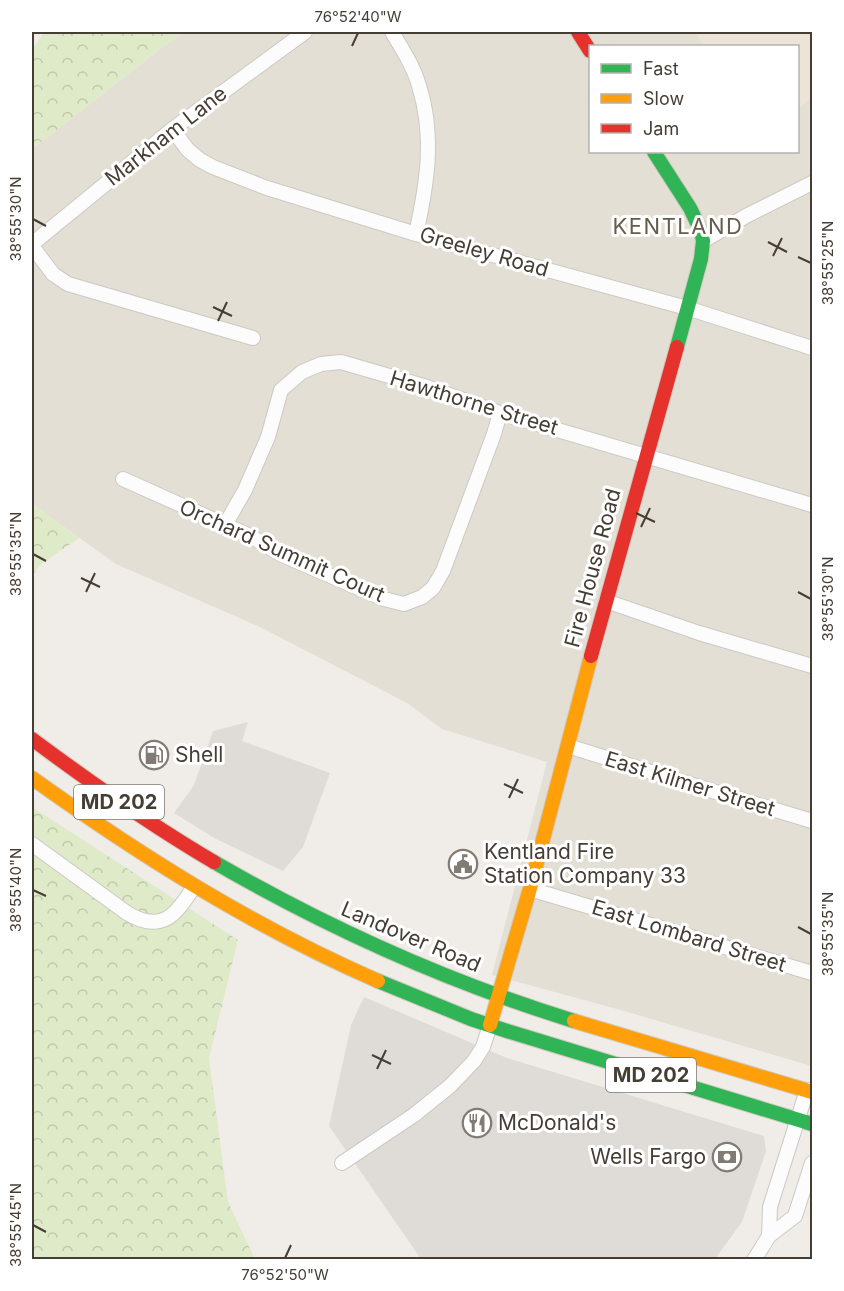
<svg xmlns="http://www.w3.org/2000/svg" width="844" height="1291" font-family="Inter,sans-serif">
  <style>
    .residential { fill: #e4dfd5 }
    .education { fill: #ebe4d7 }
    .forest { fill: url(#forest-crowns) }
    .parking { fill: #dfdcd8 }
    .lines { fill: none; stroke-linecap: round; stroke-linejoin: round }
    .street-casing { stroke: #ccc9c4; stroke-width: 16 }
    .fast-casing { stroke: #cfcabf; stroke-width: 16 }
    .slow-casing { stroke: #cfcabf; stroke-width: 16 }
    .jam-casing { stroke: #cfcabf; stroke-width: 16 }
    .street { stroke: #fdfcfc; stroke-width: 14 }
    .fast { stroke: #30b455; stroke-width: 14 }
    .slow { stroke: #ff9f0a; stroke-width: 14 }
    .jam { stroke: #e5322d; stroke-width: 14 }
    .ticks { fill: none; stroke: #453e35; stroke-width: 2 }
    .labels { text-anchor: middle; stroke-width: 6; stroke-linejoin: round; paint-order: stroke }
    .shield { fill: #fff; stroke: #7d7872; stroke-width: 1.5 }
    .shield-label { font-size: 20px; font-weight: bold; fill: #453e35 }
    .street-label { font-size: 21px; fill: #453e35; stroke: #fff }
    .poi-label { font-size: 21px; fill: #453e35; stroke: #fff; text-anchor: start }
    .neighbourhood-label { font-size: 22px; letter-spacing: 1.5px; fill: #685b4c; stroke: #fff }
    .neatline { fill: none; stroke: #453e35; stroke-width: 2 }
    .ticks-label { font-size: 15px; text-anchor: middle; fill: #453e35 }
  </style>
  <defs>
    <pattern id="forest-crowns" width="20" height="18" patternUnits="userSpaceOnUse" patternTransform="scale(1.5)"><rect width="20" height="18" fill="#deeac8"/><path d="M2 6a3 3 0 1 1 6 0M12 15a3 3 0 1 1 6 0" fill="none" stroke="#c0caac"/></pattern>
  </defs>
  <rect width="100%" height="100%" fill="#f0ede8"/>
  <polygon class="residential" points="184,32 696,32 703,46 590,46 590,152 798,152 798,107 812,99 812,1066 617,1009 492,975 547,762 442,729 407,703 258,626 116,564 32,504 32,149 163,47"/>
  <polygon class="education" points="696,32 812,32 812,99 798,107 798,46 703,46"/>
  <g class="forest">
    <polygon points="45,32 184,32 163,47 32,149 32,49"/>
    <polygon points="32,504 79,538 41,564 32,576"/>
    <polygon points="32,807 238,940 209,1058 228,1202 255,1259 32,1259"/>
  </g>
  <g class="parking">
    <polygon points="248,722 242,741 330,773 303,847 283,871 216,839 174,813 194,785 213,731"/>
    <polygon points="364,997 507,1058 764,1136 766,1151 742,1222 715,1259 421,1259 329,1126 351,1025"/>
  </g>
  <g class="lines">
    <g class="street-casing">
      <g id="street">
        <path d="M392 32C402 49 414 67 419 86 435 136 427 184 416 234"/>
        <polyline points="174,128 179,138 188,150 200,160 213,167 267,188 416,234 687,308 812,348"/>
        <polyline points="703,241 746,216 812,183"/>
        <polyline points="32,244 174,128 305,32"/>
        <polyline points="32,246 53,274 68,284 253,338"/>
        <polyline points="123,479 252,537 280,554 384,599 404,604 422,597 433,588 443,571 494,434 500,413"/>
        <polyline points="225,525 245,490 268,437 281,390 302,372 321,364 341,362 427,387 500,413 812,505"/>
        <polyline points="606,601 699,633 812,666"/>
        <polyline points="568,746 673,779 812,821"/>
        <path d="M32 844 127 913C161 934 177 915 194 886"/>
        <polyline points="530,889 812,973"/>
        <polyline points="342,1163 414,1115 450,1086 474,1061 483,1047 490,1025"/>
        <polyline points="769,1236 770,1207 807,1090"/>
        <polyline points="754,1260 769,1236 795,1216 812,1163"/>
      </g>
    </g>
    <g class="fast-casing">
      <g id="fast">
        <polyline points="654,152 690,208 701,231 703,241 701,259 677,347"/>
        <path d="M214 862C328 928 448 982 574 1021"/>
        <polyline points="378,981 471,1019 507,1031 812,1124"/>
      </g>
    </g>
    <g class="slow-casing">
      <g id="slow">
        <path d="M32 778C141 856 254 927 378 981"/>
        <polyline points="574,1021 812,1092"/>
        <polyline points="490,1025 531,885 591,656"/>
      </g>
    </g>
    <g class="jam-casing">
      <g id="jam">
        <polyline points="578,32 590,51"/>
        <polyline points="591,656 677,347"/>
        <path d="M32 739C91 783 151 825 214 862"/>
      </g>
    </g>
    <use href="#street" class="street"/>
    <use href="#fast" class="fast"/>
    <use href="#slow" class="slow"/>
    <use href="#jam" class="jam"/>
  </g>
  <path class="ticks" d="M352 46 358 33M33 219 46 226M768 242 787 252M773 256 782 238M798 257 811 263M213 307 232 316M218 321 227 302M636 513 655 522M641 527 650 508M33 554 46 561M81 578 100 587M86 592 95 573M798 592 811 599M504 784 523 793M509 798 518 779M33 890 46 896M798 927 811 934M372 1055 391 1064M377 1069 386 1050M33 1225 46 1232M285 1258 291 1245"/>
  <defs>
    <g id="fuel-ring" transform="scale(1.5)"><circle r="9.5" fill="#fff" stroke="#817b74" stroke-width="1.5"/><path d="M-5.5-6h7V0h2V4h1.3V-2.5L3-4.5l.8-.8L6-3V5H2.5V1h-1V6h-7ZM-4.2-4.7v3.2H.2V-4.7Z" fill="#817b74"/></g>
    <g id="civic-ring" transform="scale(1.5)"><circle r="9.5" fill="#fff" stroke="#817b74" stroke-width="1.5"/><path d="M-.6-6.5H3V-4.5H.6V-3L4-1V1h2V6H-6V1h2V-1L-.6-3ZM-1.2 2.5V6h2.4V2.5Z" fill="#817b74"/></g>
    <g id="restaurant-ring" transform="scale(1.5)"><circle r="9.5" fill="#fff" stroke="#817b74" stroke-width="1.5"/><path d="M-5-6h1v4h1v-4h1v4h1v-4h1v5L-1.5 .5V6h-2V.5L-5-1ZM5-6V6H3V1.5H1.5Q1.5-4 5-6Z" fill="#817b74"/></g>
    <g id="bank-ring" transform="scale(1.5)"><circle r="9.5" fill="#fff" stroke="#817b74" stroke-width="1.5"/><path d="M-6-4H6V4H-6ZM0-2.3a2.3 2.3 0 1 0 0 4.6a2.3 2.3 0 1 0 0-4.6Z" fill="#817b74"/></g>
  </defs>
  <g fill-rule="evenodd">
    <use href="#fuel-ring" x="154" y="755"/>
    <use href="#civic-ring" x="463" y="864"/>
    <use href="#restaurant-ring" x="477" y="1123"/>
    <use href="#bank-ring" x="727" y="1157"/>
  </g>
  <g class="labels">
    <g class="shield">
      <rect x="74" y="785" width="90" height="34" rx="4.5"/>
      <rect x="606" y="1058" width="90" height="34" rx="4.5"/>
    </g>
    <g class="shield-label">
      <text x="119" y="809">MD 202</text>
      <text x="651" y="1082">MD 202</text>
    </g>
    <g class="street-label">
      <text transform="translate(166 136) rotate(-38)" y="7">Markham Lane</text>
      <text transform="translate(484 252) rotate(16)" y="7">Greeley Road</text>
      <text transform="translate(474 403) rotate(17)" y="7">Hawthorne Street</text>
      <text transform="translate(282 551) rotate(24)" y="7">Orchard Summit Court</text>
      <text transform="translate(593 568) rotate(-75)" y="7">Fire House Road</text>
      <text transform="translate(690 784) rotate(17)" y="7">East Kilmer Street</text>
      <text transform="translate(689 936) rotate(17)" y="7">East Lombard Street</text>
      <text transform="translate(411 937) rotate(23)" y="7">Landover Road</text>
    </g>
    <g class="poi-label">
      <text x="175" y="762">Shell</text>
      <text x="484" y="859">Kentland Fire<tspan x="484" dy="24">Station Company 33</tspan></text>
      <text x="498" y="1130">McDonald's</text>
      <text x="706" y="1164" text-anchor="end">Wells Fargo</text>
    </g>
    <g class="neighbourhood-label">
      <text x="678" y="234">KENTLAND</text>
    </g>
  </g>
  <rect width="844" height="1291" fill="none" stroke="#ffffff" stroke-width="66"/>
  <rect x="589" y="45" width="210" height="108" fill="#ffffff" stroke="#b5b2ae" stroke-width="1.5"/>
  <rect x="601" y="64" width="30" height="9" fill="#30b455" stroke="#b5b2ae" stroke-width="1.5"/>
  <text x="643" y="75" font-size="18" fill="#453e35">Fast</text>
  <rect x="601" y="94" width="30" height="9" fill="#ff9f0a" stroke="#b5b2ae" stroke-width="1.5"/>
  <text x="643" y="105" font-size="18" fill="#453e35">Slow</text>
  <rect x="601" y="124" width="30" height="9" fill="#e5322d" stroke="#b5b2ae" stroke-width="1.5"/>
  <text x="643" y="135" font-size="18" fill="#453e35">Jam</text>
  <rect x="33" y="33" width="778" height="1225" class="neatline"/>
  <g class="ticks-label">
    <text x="358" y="22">76°52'40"W</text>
    <text transform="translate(16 219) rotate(-90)" y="5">38°55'30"N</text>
    <text transform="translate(828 263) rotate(-90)" y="5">38°55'25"N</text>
    <text transform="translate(16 554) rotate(-90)" y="5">38°55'35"N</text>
    <text transform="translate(828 599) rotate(-90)" y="5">38°55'30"N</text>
    <text transform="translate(16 890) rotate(-90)" y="5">38°55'40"N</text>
    <text transform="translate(828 934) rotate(-90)" y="5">38°55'35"N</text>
    <text transform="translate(16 1225) rotate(-90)" y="5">38°55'45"N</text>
    <text x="285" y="1280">76°52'50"W</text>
  </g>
</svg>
